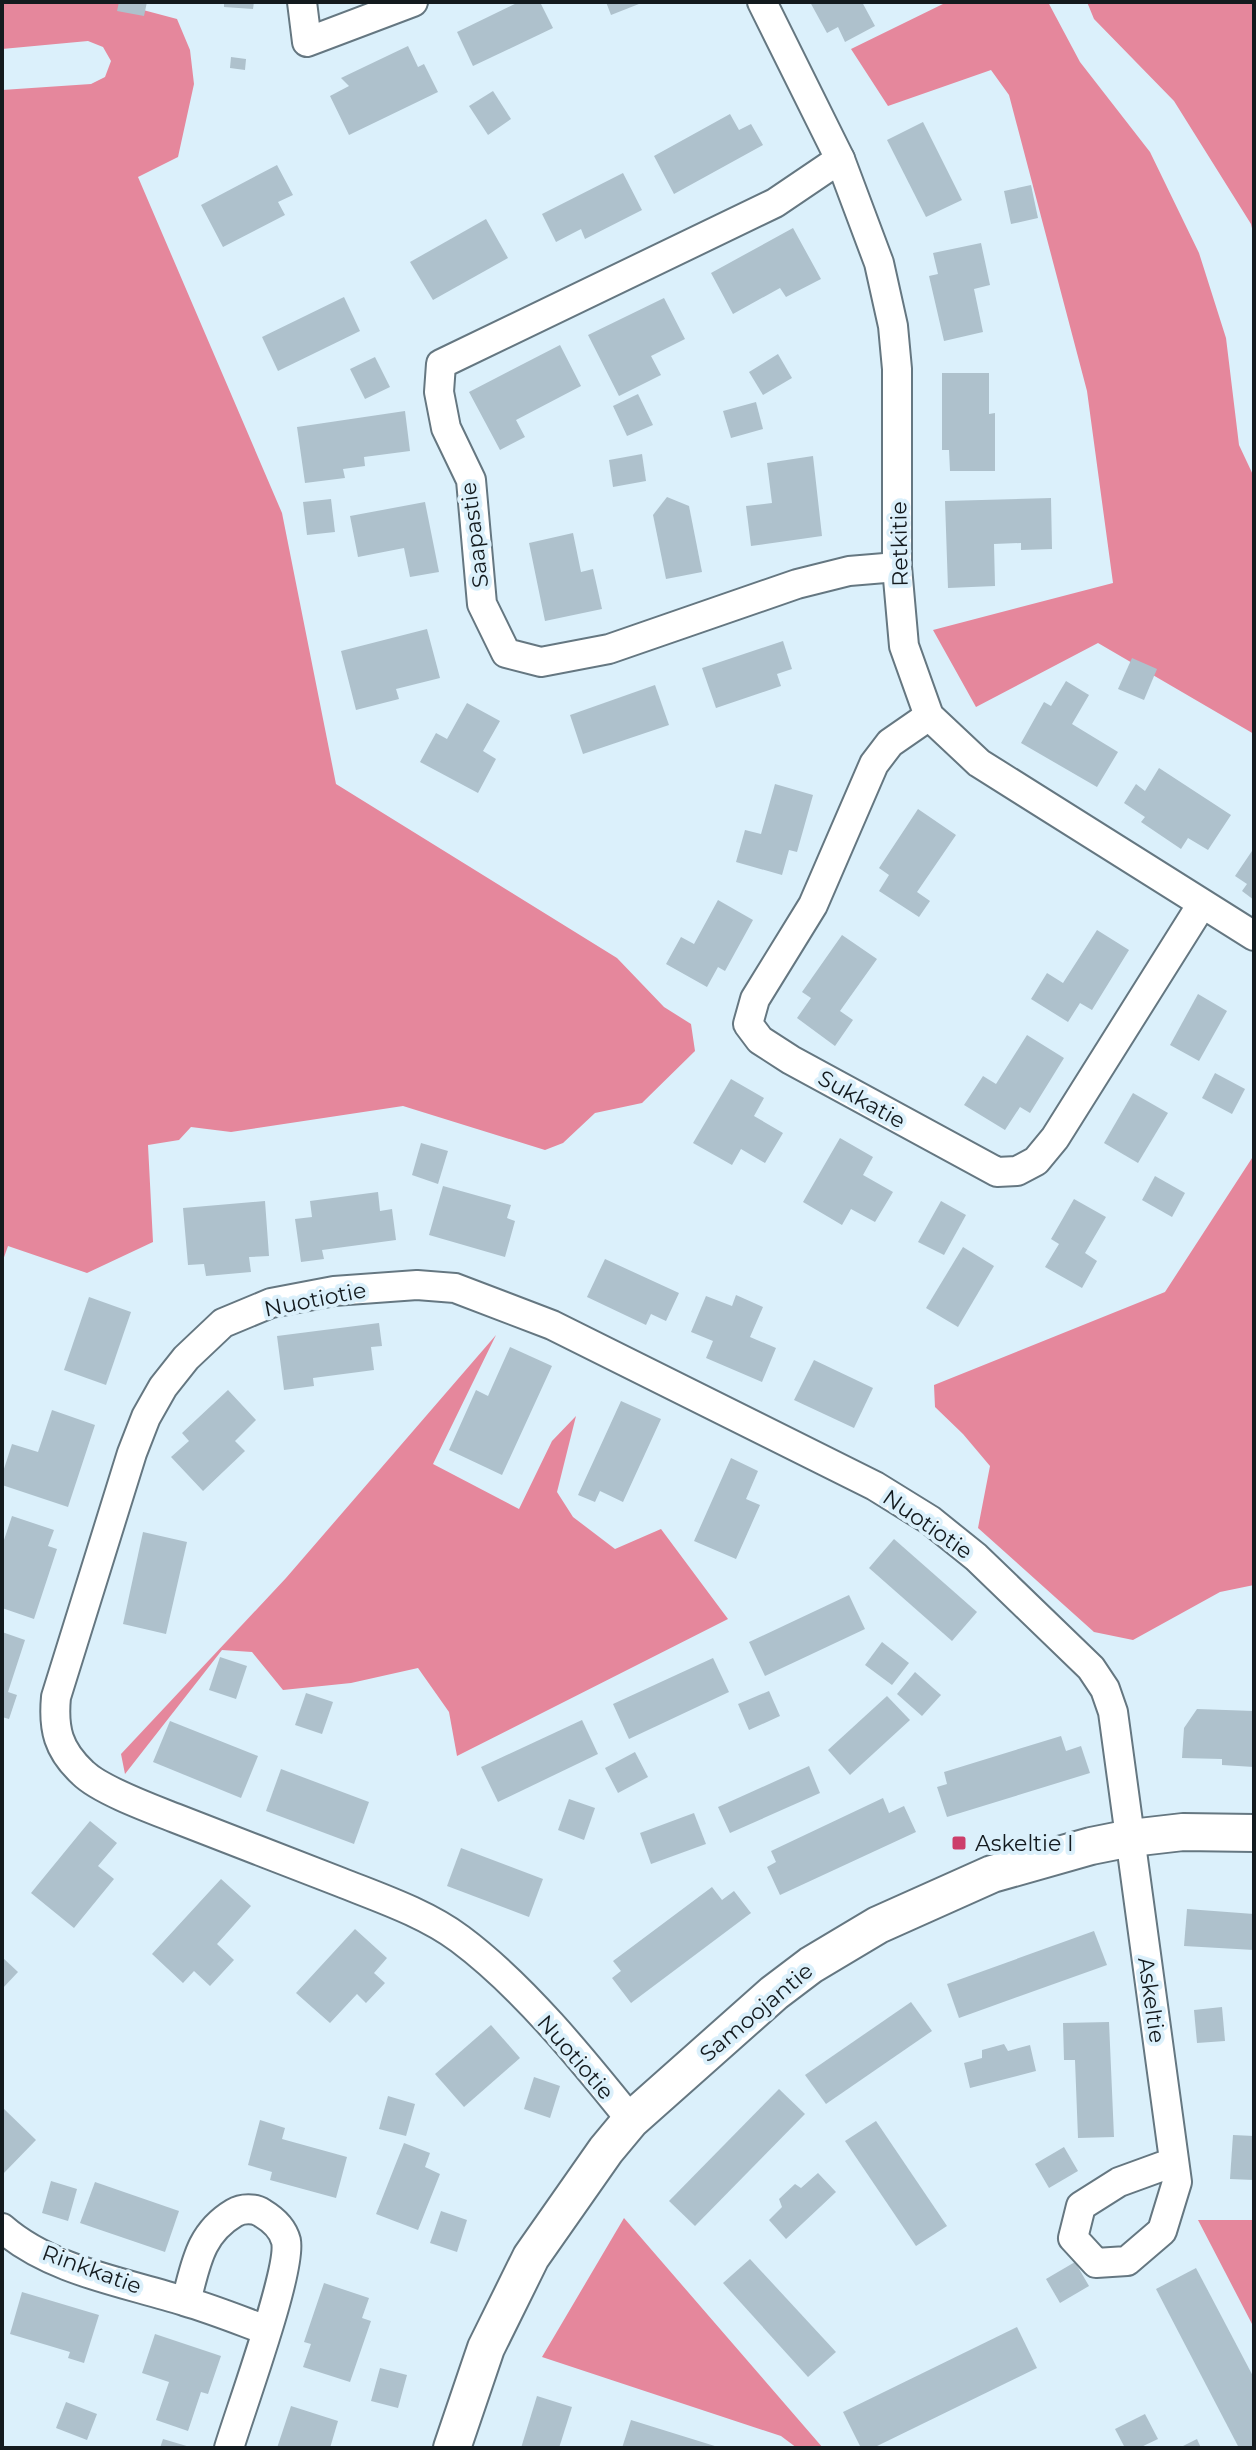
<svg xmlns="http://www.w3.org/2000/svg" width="1256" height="2450" font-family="Montserrat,sans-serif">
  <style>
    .forest { fill: #e5879c }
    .building { fill: #aec1cc }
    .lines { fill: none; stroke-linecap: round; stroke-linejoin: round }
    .minor-casing { stroke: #657781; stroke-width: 32 }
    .tertiary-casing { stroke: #657781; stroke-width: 40 }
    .minor { stroke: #fff; stroke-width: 28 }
    .tertiary { stroke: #fff; stroke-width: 36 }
    .poi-dot { fill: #cc3e6a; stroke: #dbf0fb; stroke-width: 3 }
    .labels { text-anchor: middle; stroke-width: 8; stroke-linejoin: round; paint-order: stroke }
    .street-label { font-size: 22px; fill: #131a1e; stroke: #dbf0fb }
    .poi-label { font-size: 22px; fill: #131a1e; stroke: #dbf0fb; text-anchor: start }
  </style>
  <rect width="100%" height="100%" fill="#dbf0fb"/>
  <g class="forest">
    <polygon points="2,2 113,2 177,19 190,50 194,84 178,157 138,177 282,513 336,784 617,958 664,1007 691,1024 695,1051 642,1103 595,1113 563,1143 545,1150 403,1106 231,1132 191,1127 179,1140 148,1145 153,1242 87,1273 8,1246 2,1263 2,90 91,84 105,77 111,61 103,47 88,41 2,49"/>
    <polygon points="947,2 1048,2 1080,62 1150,152 1199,253 1226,338 1239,445 1254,477 1254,734 1098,643 976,707 933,630 1113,583 1087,391 1009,95 991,70 888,106 851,49"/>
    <polygon points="1087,2 1254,2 1254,237 1251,224 1174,101 1094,19"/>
    <polygon points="1254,1155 1254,1585 1220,1592 1133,1640 1094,1632 978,1528 990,1466 963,1434 935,1407 934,1385 1165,1292"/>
    <polygon points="496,1335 433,1464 519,1509 552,1441 576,1416 557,1492 573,1517 615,1549 661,1529 728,1619 457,1756 449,1712 418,1668 351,1683 283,1690 252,1652 222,1650 125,1774 121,1754 286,1578"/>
    <polygon points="624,2218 823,2448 797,2448 781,2436 542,2357"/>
    <polygon points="1198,2220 1254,2220 1254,2328 1251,2322"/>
  </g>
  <g class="building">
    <polygon points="119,2 147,2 144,16 117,11"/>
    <polygon points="224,2 254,2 253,9 224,7"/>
    <polygon points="519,2 540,2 553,28 473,66 457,32"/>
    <polygon points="606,2 644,2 611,15"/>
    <polygon points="810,2 862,2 875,26 845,42 838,27 827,33"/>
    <polygon points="408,46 418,67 424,64 438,92 349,135 330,96 349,86 341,78"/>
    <polygon points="231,57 246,59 245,70 230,68"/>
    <polygon points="493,91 511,119 488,135 469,106"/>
    <polygon points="730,114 739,130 751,124 763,145 674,194 654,156"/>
    <polygon points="923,122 962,200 926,217 887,140"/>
    <polygon points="277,165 293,195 278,202 285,215 223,247 201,205"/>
    <polygon points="623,173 642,210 585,239 581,229 556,242 542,214"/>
    <polygon points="1031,185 1038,218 1011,224 1004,191"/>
    <polygon points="486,219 508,258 433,300 410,262"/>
    <polygon points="793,228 821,279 786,297 780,288 733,314 711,273"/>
    <polygon points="981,243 990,285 974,289 983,332 944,341 929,276 938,274 933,253"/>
    <polygon points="344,297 360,331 278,371 262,337"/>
    <polygon points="664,298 685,339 651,356 661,375 619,396 588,335"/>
    <polygon points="560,345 581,386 516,420 525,437 500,450 469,392"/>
    <polygon points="778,354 792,378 763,395 749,372"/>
    <polygon points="375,357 390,387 365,399 350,369"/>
    <polygon points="942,373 989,373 989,414 995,413 995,471 950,471 949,450 942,450"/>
    <polygon points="638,394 653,425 627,436 613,406"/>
    <polygon points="756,402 763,429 731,438 723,411"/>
    <polygon points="405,411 410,451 364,457 365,466 343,469 345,478 305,483 297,427"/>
    <polygon points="642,454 646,481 613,487 609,460"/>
    <polygon points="813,456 822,536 751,546 746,506 772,503 767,463"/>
    <polygon points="667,497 689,506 702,572 666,579 653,515"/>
    <polygon points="1051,498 1052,549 1021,550 1021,543 994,544 995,586 948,588 945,501"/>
    <polygon points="331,499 335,532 307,535 303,502"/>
    <polygon points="425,502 439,572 410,577 404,548 358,557 350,516"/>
    <polygon points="573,533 581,572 593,569 602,609 545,621 529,543"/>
    <polygon points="427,629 440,678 396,689 399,699 356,710 341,651"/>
    <polygon points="783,641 792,669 777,674 781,686 716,708 702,668"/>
    <polygon points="1132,658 1157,669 1144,700 1118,689"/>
    <polygon points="1066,681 1089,695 1072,724 1118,752 1097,787 1021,743 1044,702 1051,706"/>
    <polygon points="655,685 669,725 583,754 570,715"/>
    <polygon points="467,703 500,721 483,751 496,759 478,793 420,762 436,733 447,739"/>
    <polygon points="1159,768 1231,815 1208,850 1188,838 1181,849 1141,822 1145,817 1124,803 1136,784 1145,791"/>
    <polygon points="775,784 813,795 797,852 789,850 782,875 736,862 745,830 761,834"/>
    <polygon points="918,809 956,835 917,892 930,901 919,917 879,891 889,875 879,868"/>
    <polygon points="1254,848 1254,900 1242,891 1247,884 1235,876"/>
    <polygon points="718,900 753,920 725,971 718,967 707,987 666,964 681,937 694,944"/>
    <polygon points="1097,930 1129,950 1092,1010 1080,1003 1068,1022 1031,999 1047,973 1063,983"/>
    <polygon points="842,935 877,959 840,1011 853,1020 835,1046 797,1018 811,998 802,992"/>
    <polygon points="1198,994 1227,1011 1199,1061 1170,1045"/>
    <polygon points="1027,1035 1064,1058 1030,1113 1020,1107 1005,1130 964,1105 983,1076 996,1084"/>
    <polygon points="1215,1073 1245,1089 1232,1114 1202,1098"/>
    <polygon points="731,1079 764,1098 754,1116 783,1133 765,1163 741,1149 732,1165 693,1143"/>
    <polygon points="1133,1093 1168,1113 1138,1163 1104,1143"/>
    <polygon points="840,1138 873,1157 863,1175 893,1192 875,1222 851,1209 842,1225 803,1202"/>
    <polygon points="421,1143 448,1151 438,1184 412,1175"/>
    <polygon points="1155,1176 1185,1193 1172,1217 1142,1200"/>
    <polygon points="443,1186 511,1205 507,1218 515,1221 505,1257 429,1235"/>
    <polygon points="378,1192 380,1211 392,1209 396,1240 322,1250 324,1259 301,1262 295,1219 312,1217 310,1201"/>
    <polygon points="1074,1199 1106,1217 1085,1253 1097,1261 1082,1288 1045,1267 1059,1244 1051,1239"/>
    <polygon points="265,1201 269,1256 249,1257 251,1272 206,1276 204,1264 188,1265 183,1208"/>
    <polygon points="941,1201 966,1215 944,1255 918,1242"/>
    <polygon points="963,1247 994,1266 958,1327 926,1308"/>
    <polygon points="605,1259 679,1293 666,1321 651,1314 646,1325 587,1297"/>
    <polygon points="736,1295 763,1307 750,1337 776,1348 762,1382 706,1358 713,1341 691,1332 706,1296 732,1306"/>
    <polygon points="89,1297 131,1312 106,1385 64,1370"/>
    <polygon points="379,1323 382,1346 371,1347 374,1370 313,1378 314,1386 284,1390 277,1336"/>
    <polygon points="510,1347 552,1366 502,1475 449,1450 476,1390 488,1396"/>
    <polygon points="814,1360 873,1388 854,1428 794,1400"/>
    <polygon points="228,1390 256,1420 235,1441 245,1451 203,1491 171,1457 189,1441 182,1433"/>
    <polygon points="621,1401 661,1419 623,1502 600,1491 595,1502 578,1495"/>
    <polygon points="52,1410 95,1425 68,1507 2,1485 2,1475 12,1444 38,1452"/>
    <polygon points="731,1458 758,1471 746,1499 760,1505 736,1559 694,1541"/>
    <polygon points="12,1516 54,1530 48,1546 57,1549 34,1619 2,1608 2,1546"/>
    <polygon points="143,1532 187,1542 166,1634 123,1624"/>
    <polygon points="894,1539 977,1612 952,1641 869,1568"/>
    <polygon points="849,1595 865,1629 765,1676 749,1642"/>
    <polygon points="2,1632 25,1640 8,1692 17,1695 9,1719 2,1717"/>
    <polygon points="882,1642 909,1663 892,1685 865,1665"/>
    <polygon points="220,1657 247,1666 236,1699 209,1690"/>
    <polygon points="713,1658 729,1692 629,1739 613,1704"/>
    <polygon points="915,1672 941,1695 922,1716 897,1694"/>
    <polygon points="769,1691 780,1716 749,1730 738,1704"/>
    <polygon points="306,1693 333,1702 322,1734 295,1725"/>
    <polygon points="887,1696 910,1720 850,1775 828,1750"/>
    <polygon points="1197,1709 1254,1711 1254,1767 1222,1765 1222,1759 1182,1758 1184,1728"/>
    <polygon points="582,1720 598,1754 498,1802 481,1767"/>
    <polygon points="170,1721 258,1756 241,1798 153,1762"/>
    <polygon points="1061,1736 1066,1751 1081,1746 1090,1773 947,1817 937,1787 947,1784 944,1772"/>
    <polygon points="635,1752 648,1777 618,1793 605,1768"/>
    <polygon points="809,1766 820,1793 730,1833 718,1807"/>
    <polygon points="281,1769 369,1802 354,1844 266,1811"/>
    <polygon points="883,1798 889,1813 904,1806 916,1832 780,1895 767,1867 776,1862 771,1851"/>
    <polygon points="569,1799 595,1808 584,1840 558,1830"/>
    <polygon points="694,1813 706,1844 651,1864 640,1833"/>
    <polygon points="90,1821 117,1843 98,1866 114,1879 74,1928 31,1893"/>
    <polygon points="461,1848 543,1879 529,1917 447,1886"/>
    <polygon points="221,1879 251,1906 217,1944 234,1960 210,1986 194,1971 183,1983 152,1954"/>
    <polygon points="712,1887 722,1900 734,1891 751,1913 631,2003 612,1978 621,1971 613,1961"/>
    <polygon points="1187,1909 1254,1914 1254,1950 1184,1946"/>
    <polygon points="355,1929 387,1958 374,1973 385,1983 366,2003 357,1994 330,2023 296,1993"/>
    <polygon points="1094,1931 1107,1965 959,2018 947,1984"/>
    <polygon points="2,1957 18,1972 2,1989"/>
    <polygon points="911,2002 932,2031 826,2104 805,2075"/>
    <polygon points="1222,2007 1225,2041 1197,2043 1194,2010"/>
    <polygon points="1109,2022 1114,2137 1078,2138 1075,2060 1064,2060 1063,2023"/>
    <polygon points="491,2025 520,2058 464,2107 435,2074"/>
    <polygon points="1004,2044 1008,2051 1030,2045 1036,2071 970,2088 964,2063 982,2058 982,2050"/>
    <polygon points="534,2077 560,2086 550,2118 524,2109"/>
    <polygon points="779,2089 805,2114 695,2226 669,2201"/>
    <polygon points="388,2096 415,2104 406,2136 379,2129"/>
    <polygon points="2,2107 36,2140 2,2175"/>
    <polygon points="260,2120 285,2128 282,2139 347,2157 336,2198 270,2180 272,2172 248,2165"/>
    <polygon points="876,2121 947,2226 916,2246 845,2141"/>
    <polygon points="1233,2135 1254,2136 1254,2180 1230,2179"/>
    <polygon points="404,2143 430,2153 425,2167 440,2174 418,2230 376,2214"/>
    <polygon points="1064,2147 1078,2171 1049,2188 1035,2164"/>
    <polygon points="818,2173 836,2192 786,2239 769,2220 782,2207 779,2199 795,2184 801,2188"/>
    <polygon points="51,2181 77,2189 68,2221 42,2213"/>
    <polygon points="95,2182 179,2211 165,2252 80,2223"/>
    <polygon points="441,2211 467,2220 457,2252 430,2243"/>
    <polygon points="750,2259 836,2352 808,2377 723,2283"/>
    <polygon points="1075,2262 1089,2286 1060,2303 1046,2279"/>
    <polygon points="1196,2268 1254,2378 1254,2448 1239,2448 1156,2289"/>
    <polygon points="324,2283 369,2298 362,2318 371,2321 350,2382 303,2367 311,2344 304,2342"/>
    <polygon points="22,2292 99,2315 84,2363 68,2358 70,2352 10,2334"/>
    <polygon points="1017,2327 1037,2368 873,2448 861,2448 843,2412"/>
    <polygon points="155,2334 221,2356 208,2394 201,2392 188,2431 156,2420 169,2382 142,2373"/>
    <polygon points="380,2368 407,2375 398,2408 371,2401"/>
    <polygon points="537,2396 572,2407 559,2448 521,2448"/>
    <polygon points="66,2402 97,2414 87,2440 56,2428"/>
    <polygon points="291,2406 338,2421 330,2448 277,2448"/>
    <polygon points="1145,2414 1158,2439 1139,2448 1125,2448 1115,2429"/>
    <polygon points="631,2420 718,2447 718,2448 622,2448"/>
    <polygon points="163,2439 190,2447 190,2448 160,2448"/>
    <polygon points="1197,2439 1201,2448 1179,2448"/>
  </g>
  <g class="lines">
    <g class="minor-casing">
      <g id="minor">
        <polyline points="302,2 307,42 413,2"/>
        <polyline points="762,2 840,159 879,263 893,326 897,369 897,567 904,646 929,716 979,763 1254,936"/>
        <polyline points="840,159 775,203 441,364 439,392 446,428 471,480 482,604 506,653 541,662 609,649 797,584 849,571 897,567"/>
        <polyline points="929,716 890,743 874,764 813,905 755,999 748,1024 760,1040 791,1060 997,1172 1017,1171 1036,1161 1055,1138 1202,904"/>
        <path d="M631 2120C582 2059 523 1986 460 1939 425 1913 380 1898 340 1882 285 1861 230 1839 175 1818 152 1809 100 1790 83 1773 58 1750 53 1729 56 1697L132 1453 146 1417 163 1387 186 1358 223 1323 271 1303 334 1291 417 1285 455 1288 552 1325 875 1486 930 1520 976 1557 1091 1668 1105 1689 1113 1712 1177 2182 1162 2231 1127 2261 1096 2263 1073 2238 1081 2206 1119 2182 1174 2162"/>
        <path d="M2 2228C51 2271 124 2282 184 2301 212 2309 239 2320 266 2330"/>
        <path d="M186 2301C196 2265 199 2234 234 2213 242 2208 255 2208 262 2213 272 2219 283 2229 286 2241 292 2270 240 2411 229 2448"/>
      </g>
    </g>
    <g class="tertiary-casing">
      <polyline id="tertiary" points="452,2448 486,2348 531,2257 606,2150 631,2120 774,1993 811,1965 878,1925 992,1874 1091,1846 1131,1838 1183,1832 1254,1833"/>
    </g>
    <use href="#minor" class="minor"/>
    <use href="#tertiary" class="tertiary"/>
  </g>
  <rect class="poi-dot" x="951" y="1835" width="16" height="16" rx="4"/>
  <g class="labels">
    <g class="street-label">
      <text transform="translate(474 535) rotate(-97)" y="8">Saapastie</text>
      <text transform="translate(899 544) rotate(-91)" y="8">Retkitie</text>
      <text transform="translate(862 1099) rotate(29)" y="8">Sukkatie</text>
      <text transform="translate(315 1299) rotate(-11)" y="8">Nuotiotie</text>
      <text transform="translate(928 1524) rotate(35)" y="8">Nuotiotie</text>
      <text transform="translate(1152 2000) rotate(82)" y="8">Askeltie</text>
      <text transform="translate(756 2012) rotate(-40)" y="8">Samoojantie</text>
      <text transform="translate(576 2057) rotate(49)" y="8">Nuotiotie</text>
      <text transform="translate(92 2269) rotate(20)" y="8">Rinkkatie</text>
    </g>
    <g class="poi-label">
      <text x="975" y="1851">Askeltie I</text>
    </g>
  </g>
  <rect width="1256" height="2450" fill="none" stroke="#131a1e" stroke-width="8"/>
</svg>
